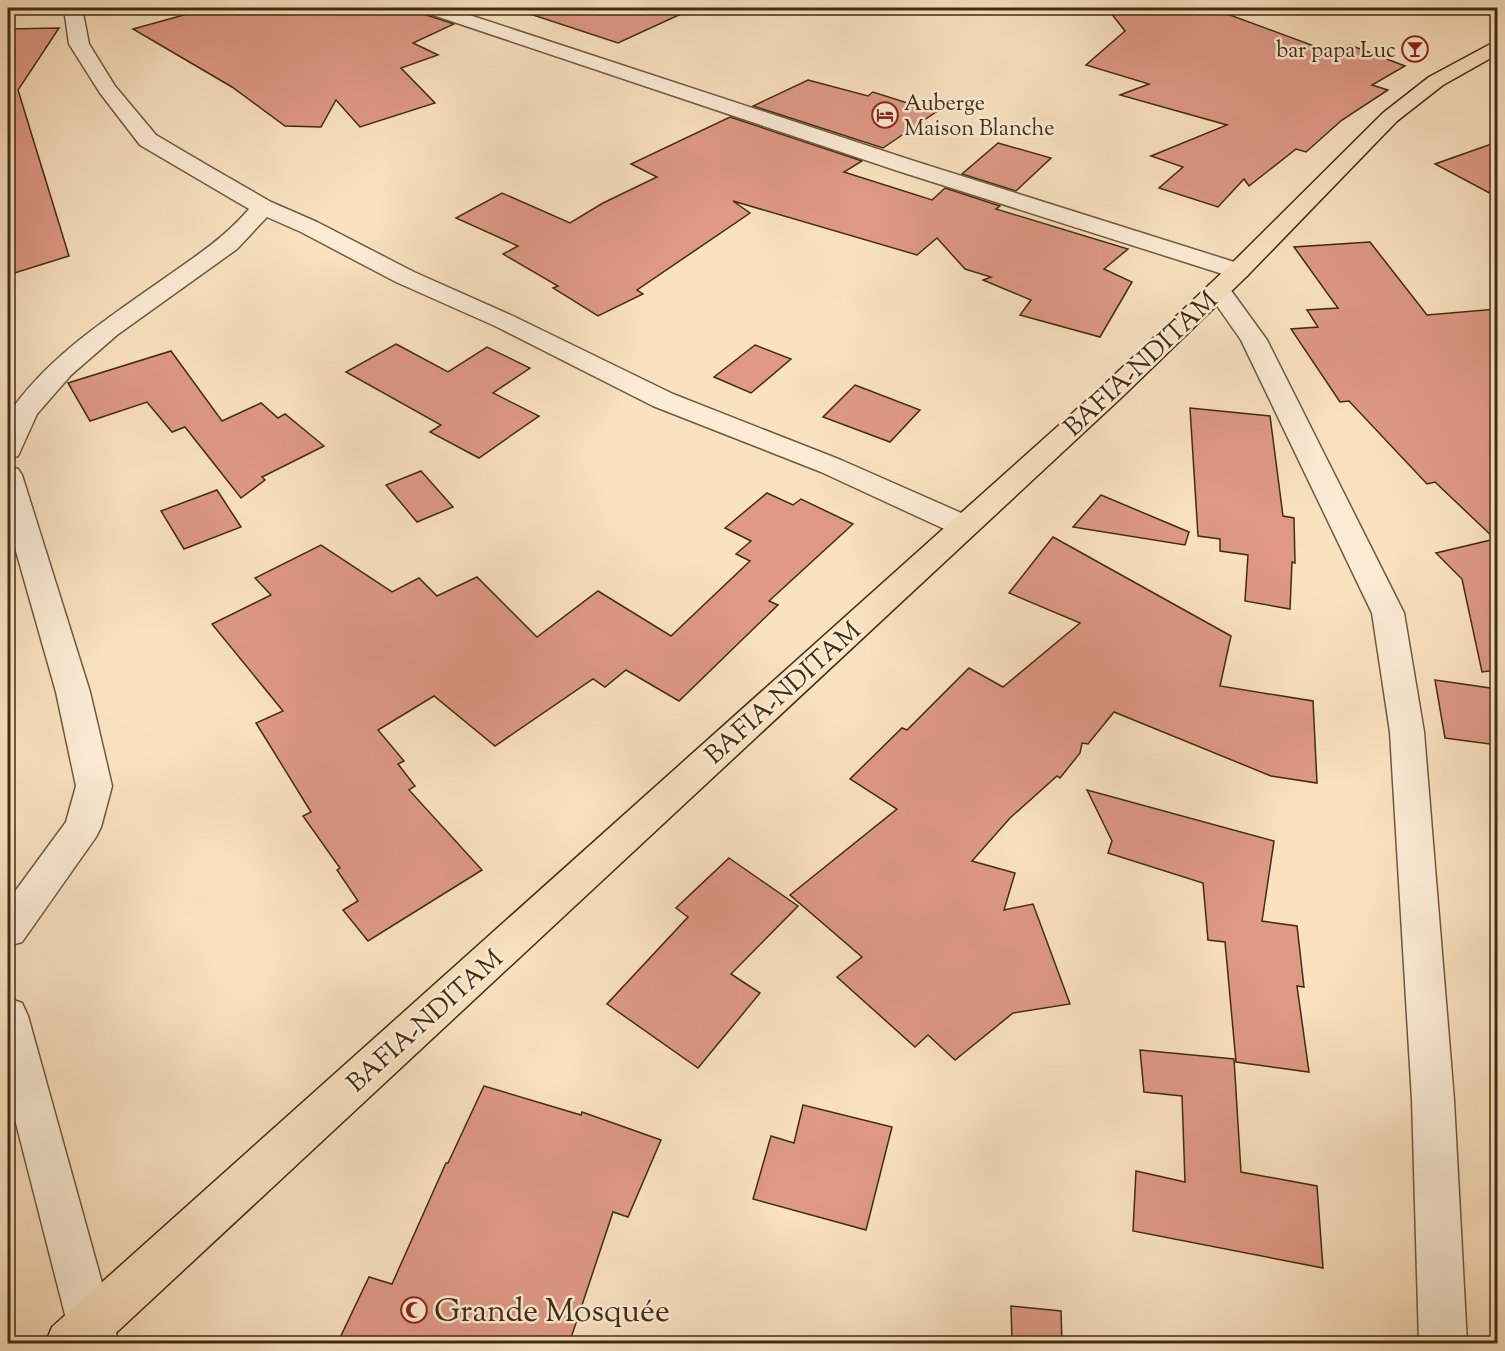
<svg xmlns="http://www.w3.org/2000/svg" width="1505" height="1351" font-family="'Sorts Mill Goudy',serif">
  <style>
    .building { fill: #df9985; stroke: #402c12; stroke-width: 1.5 }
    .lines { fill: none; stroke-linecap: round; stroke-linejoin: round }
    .minor-casing { stroke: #6e5a3e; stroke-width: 3 }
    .major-casing { stroke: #402c12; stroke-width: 3 }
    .minor { fill: #fcecd6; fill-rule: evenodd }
    .major { fill: #fae2c0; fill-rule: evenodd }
    .labels { text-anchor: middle; stroke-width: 5; stroke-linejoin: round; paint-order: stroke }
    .far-poi-label { font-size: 22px; fill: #402c12; stroke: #fcecd6; text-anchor: end }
    .street-label { font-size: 26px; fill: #402c12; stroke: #fcecd6 }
    .near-poi-label { font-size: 32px; fill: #402c12; stroke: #fcecd6; text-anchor: start }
  </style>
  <rect width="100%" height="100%" fill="#fae2c0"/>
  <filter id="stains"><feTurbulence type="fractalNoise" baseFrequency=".00333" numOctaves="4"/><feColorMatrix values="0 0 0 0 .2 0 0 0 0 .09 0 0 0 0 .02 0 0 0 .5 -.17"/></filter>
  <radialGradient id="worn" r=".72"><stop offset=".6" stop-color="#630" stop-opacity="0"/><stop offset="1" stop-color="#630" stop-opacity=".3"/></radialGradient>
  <g class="building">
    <polygon points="209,8 420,8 423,14 454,24 413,43 438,55 401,68 435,103 360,127 336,100 321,127 285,126 232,87 133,29"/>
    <polygon points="531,8 694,8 618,43 530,14"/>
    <polygon points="1107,8 1211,8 1333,53 1350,45 1405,66 1372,85 1388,90 1342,120 1306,152 1296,149 1249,186 1244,179 1218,207 1159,188 1183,167 1151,156 1227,125 1120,95 1149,84 1086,65 1125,31"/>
    <polygon points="59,28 18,90 69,256 8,275 8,29"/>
    <polygon points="808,80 868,96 873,92 936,112 883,148 753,106"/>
    <polygon points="730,117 862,161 844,172 932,200 945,188 1000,206 996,209 1128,249 1104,269 1132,282 1100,337 1020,315 1031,300 983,280 991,277 965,269 937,238 917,255 733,201 750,213 637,290 643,294 598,316 553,288 558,286 503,254 518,246 456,218 502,193 570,223 603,203 657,177 631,164"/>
    <polygon points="1497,142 1497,197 1435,164"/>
    <polygon points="998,143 1051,158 1016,191 962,174"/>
    <polygon points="1370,242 1427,315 1497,309 1497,670 1482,672 1462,579 1436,553 1495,539 1435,482 1427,484 1349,401 1340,402 1291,329 1318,327 1307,310 1338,308 1294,247"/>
    <polygon points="396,344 448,372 487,347 530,368 493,393 539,416 479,458 430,432 441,425 346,372"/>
    <polygon points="755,345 791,359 751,393 714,377"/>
    <polygon points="171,351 222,421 261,403 278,418 285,414 324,446 262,477 265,480 241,498 185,427 172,432 147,402 90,421 68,383"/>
    <polygon points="855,385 920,410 890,442 823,417"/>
    <polygon points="1190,408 1270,416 1283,516 1294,518 1295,563 1292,562 1290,609 1245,601 1248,555 1220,551 1220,539 1198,536"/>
    <polygon points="421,471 453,507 417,522 386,485"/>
    <polygon points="217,490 241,527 184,549 161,511"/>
    <polygon points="767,493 793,505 801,499 853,524 769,601 778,605 679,701 626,670 605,687 593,679 495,746 434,696 378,730 404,761 398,764 415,786 409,790 482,870 368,941 343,910 358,901 337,870 340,868 303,816 311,812 256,723 283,711 212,624 271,595 255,578 321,545 392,592 419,578 437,596 477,577 537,637 598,591 671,636 750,561 736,554 751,541 725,528"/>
    <polygon points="1101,495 1189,532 1185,545 1073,527"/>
    <polygon points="1053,537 1231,636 1220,686 1313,701 1317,783 1271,776 1114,712 1088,744 1082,743 1080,753 1060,778 1057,776 1010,818 972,861 1015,873 1004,910 1033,904 1070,1004 1013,1013 955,1060 928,1035 915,1047 837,977 862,957 790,895 897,809 850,779 902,728 907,730 969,668 1003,687 1080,623 1009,593"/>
    <polygon points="1435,680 1497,689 1497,745 1445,738"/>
    <polygon points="1087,790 1274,841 1262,921 1297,926 1304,987 1297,986 1309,1072 1236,1062 1225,942 1208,940 1203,883 1108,853 1112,841"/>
    <polygon points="729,858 798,906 731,974 760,993 698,1068 607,1004 688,917 676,908"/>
    <polygon points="1140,1050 1234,1059 1241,1172 1317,1186 1323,1268 1133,1231 1136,1171 1185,1182 1182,1096 1144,1092"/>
    <polygon points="484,1086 581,1115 582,1112 661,1140 628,1217 613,1212 569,1344 337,1344 369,1277 392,1284 446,1163 448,1163"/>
    <polygon points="803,1105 892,1127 866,1230 753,1199 771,1136 794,1143"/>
    <polygon points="1011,1306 1061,1311 1062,1344 1012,1344"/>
  </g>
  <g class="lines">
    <g class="minor-casing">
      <g id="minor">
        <path d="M64 8H82L89 44 115 86 156 135 212 168 271 202 317 222 414 272 513 316 673 394 841 460 975 519 979 526 975 533 964 536 953 533 821 472 653 406 495 326 396 282 301 232 267 217 237 249 117 335 71 375 37 414 18 456 8 459V419L10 412C50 354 113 315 169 275 198 255 226 236 249 209L140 145 100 93 69 44Z"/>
        <polygon points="422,8 448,8 914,161 1247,266 1250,271 1247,276 1238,278 1229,276 898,171 424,12"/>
        <polygon points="1218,283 1227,285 1267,340 1404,613 1424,732 1454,1100 1467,1344 1419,1344 1412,1100 1390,732 1372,613 1241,340 1206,290 1209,285"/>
        <polygon points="8,466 18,469 22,475 90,692 112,786 101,827 96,837 22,942 8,946 8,901 66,822 76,786 56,692 8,523"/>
        <polygon points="8,998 22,1003 28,1016 119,1344 72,1342 8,1092"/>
      </g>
    </g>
    <g class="major-casing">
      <polygon id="major" points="1498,40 1498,54 1443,85 1397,121 1247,276 1123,396 104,1344 45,1344 52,1327 1105,384 1229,266 1383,113 1429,77"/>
    </g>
    <use href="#minor" class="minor"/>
    <use href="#major" class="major"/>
  </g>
  <defs>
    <g id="bar-ring" transform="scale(1.35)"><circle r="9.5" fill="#fcecd6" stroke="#8f2418" stroke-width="1.5"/><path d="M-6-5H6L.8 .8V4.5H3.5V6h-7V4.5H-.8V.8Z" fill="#8f2418"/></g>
    <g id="hotel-ring" transform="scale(1.35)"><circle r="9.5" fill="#fcecd6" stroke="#8f2418" stroke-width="1.5"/><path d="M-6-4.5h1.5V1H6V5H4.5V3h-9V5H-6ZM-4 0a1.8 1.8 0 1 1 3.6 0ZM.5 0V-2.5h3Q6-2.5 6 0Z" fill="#8f2418"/></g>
    <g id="mosque-ring" transform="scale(1.35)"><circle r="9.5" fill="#fcecd6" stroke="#8f2418" stroke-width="1.5"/><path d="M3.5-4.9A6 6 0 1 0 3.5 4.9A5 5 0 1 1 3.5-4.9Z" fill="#8f2418"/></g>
  </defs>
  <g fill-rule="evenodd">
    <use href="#bar-ring" x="1415" y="49"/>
    <use href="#hotel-ring" x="885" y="115"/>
    <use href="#mosque-ring" x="414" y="1310"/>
  </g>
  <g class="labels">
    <g class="far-poi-label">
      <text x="1396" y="57">bar papa Luc</text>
      <text x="904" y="110" text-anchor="start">Auberge<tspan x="904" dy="25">Maison Blanche</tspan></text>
    </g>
    <g class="street-label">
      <text transform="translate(1140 363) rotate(-43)" y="9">BAFIA-NDITAM</text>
      <text transform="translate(782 692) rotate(-42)" y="9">BAFIA-NDITAM</text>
      <text transform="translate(424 1020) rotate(-42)" y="9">BAFIA-NDITAM</text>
    </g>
    <g class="near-poi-label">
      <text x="434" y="1321">Grande Mosquée</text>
    </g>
  </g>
  <rect width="1505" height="1351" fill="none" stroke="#fae2c0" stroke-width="30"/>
  <rect x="9" y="9" width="1487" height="1333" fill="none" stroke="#402c12" stroke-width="3"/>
  <rect x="15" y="15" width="1475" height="1321" fill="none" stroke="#402c12" stroke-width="1.5"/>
  <rect width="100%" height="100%" filter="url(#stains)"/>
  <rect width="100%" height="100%" fill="url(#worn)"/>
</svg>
